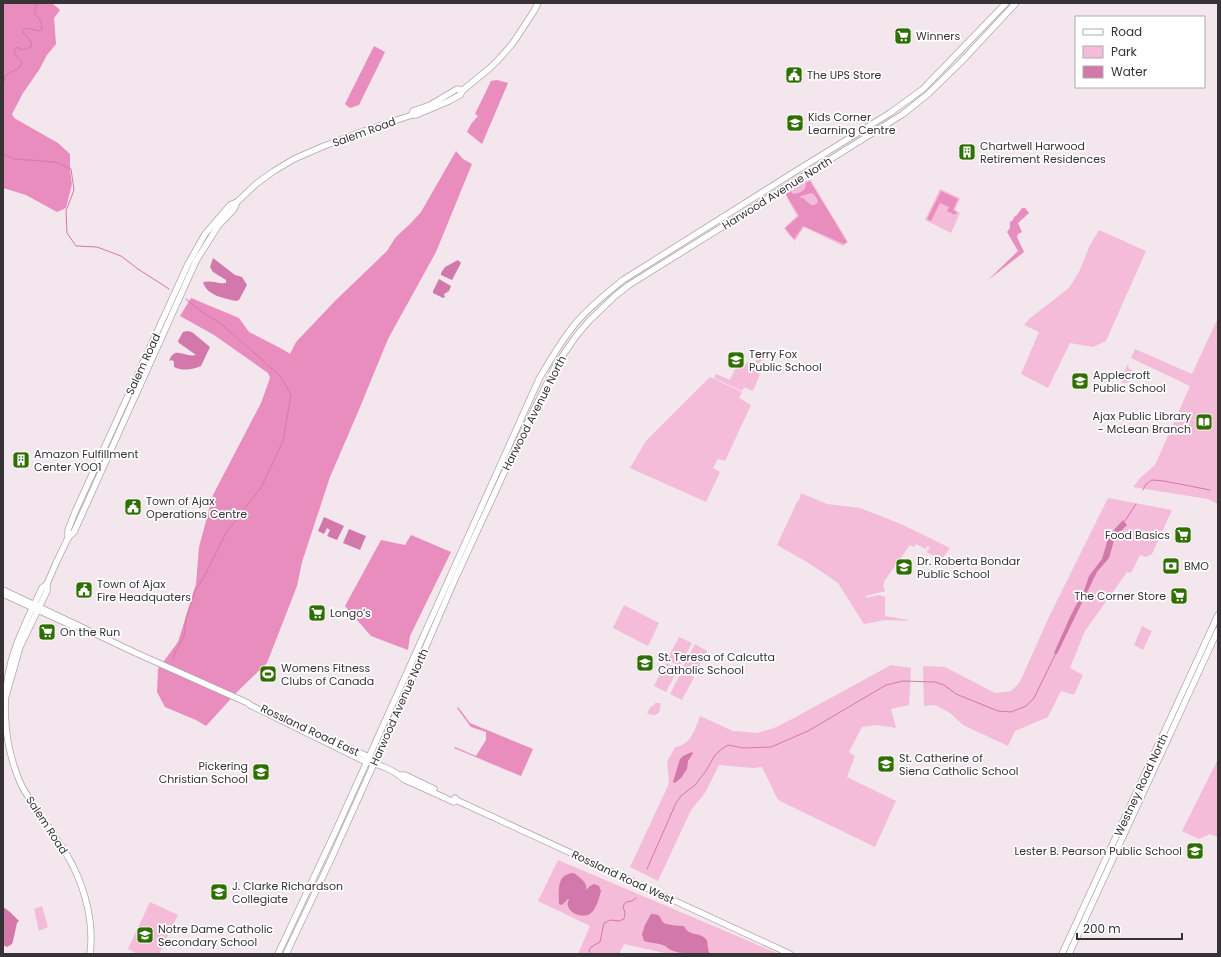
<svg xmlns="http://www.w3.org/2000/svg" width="1221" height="957" font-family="Poppins,sans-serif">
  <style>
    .green { fill: #f4bcd8 }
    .forest { fill: #e98cbe; fill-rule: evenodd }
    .water { fill: #d378aa }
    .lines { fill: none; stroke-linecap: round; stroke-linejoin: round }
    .stream { stroke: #d378aa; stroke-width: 1 }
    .secondary-casing { stroke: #b1a5ab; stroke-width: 7 }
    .secondary { stroke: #fff; stroke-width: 5.5 }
    .labels { text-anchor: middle; stroke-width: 3.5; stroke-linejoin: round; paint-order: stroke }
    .poi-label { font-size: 11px; fill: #373235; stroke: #fff; text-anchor: start }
    .street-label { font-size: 11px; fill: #373235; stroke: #fff }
  </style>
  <rect width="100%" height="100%" fill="#f3e6ec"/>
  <g class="green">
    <polygon points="810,179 848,242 843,246 804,227 795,241 789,235 784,228 797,216 785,194"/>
    <polygon points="940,189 960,198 955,210 960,213 951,233 925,220"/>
    <polygon points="1099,230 1146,251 1106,341 1093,347 1070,343 1048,388 1021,374 1039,332 1024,325 1029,319 1069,288 1079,272 1090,245"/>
    <polygon points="1218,318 1218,504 1208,499 1133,487 1141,477 1154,466 1156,463 1190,386 1131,358 1135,349 1192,374"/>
    <polygon points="760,352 764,354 756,372 760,374 753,391 744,387 742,391 714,378 716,374 730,380 737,365 744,368 747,362 754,365"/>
    <polygon points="1128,364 1129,365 1128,368 1133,371 1133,374 1129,382 1124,383 1120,380"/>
    <polygon points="710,377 742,392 739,398 751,405 725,461 718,459 713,468 720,472 706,502 630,468 646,441"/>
    <polygon points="801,493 827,504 860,508 901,524 950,548 942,559 928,553 927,551 930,547 927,546 926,549 916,544 914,547 910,545 885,580 883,586 885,589 884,592 881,592 866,596 866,598 879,595 885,597 885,616 908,620 908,621 885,620 864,624 838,583 807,562 777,545 798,500 799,501"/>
    <polygon points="1108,498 1172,510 1152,554 1146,557 1140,555 1131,573 1127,572 1085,631 1070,668 1083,675 1074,695 1061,691 1048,717 1015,731 1008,746 963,725 950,713 935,705 924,706 923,666 945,667 995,693 1011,691 1020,682 1047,621"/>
    <polygon points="624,605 659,623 648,646 613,628"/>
    <polygon points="1142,626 1152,631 1143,650 1134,645"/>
    <polygon points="679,637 692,643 680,666 667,660"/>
    <polygon points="695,644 707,651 695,674 683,667"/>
    <polygon points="666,663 678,669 666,692 654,686"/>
    <path d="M891 665 911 668 909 705 891 709 896 728 877 725 862 727 849 752 855 756 847 777 896 801 875 847 778 800 762 767 753 768 719 765 705 793 691 810 658 881 630 867 667 788 669 781 667 762 675 747C691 745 695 730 700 716L733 731 757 733 774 728 794 718Z"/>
    <polygon points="682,671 694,677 682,700 670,694"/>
    <path d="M655 703H660C662 714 655 718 647 713L651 706H653Z"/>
    <polygon points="1218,759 1218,837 1210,834 1199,839 1182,831"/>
    <polygon points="558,860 779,954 669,954 624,944 619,954 578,954 590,926 538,901"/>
    <polygon points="150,902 178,915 159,954 138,954 128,949"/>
    <polygon points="42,906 48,927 39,931 34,909"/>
  </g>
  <g class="forest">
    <polygon points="3,3 52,3 60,10 54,18 56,44 47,55 39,70 23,93 12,114 14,118 58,143 70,154 70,170 72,184 66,208 57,212 26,195 3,188"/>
    <polygon points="374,46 385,52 359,105 350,108 345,104"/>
    <polygon points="497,80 508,83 482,144 467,132 471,124 478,116 475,114 491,81"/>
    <polygon points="456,151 463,159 472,164 436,252 388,339 358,412 330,477 302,562 297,586 267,663 238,691 206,726 196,720 165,707 157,692 158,669 178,642 196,584 199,547 213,495 261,403 270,378 268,373 214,335 180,316 191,298 239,318 249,332 284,350 290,354 296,342 335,301 387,251 395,238 411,223 421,212"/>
    <path d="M810 181 847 242 844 244 803 226 794 239 785 228 799 216 785 193 790 190 793 194C800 193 806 191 806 183ZM811 193C815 194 817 198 818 202L815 205H811L803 198H800L801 196Z"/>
    <polygon points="941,191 958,199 953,210 957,212 955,215 947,211 949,207 940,203 931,221 927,219"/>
    <polygon points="1022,208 1025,208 1029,213 1018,223 1022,232 1018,234 1017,237 1024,252 988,280 1018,251 1007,232 1010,228 1010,222 1012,221 1015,216 1017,215"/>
    <polygon points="411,535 451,552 410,636 408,650 371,636 345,606 381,540 405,545"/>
    <polygon points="458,707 470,723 533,749 521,776 454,748 455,747 476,756 486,740 486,732 471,727 457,708"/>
  </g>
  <g class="water">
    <path d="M213 258 235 275 242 277 247 285 239 300 236 301C224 298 207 296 203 282 213 280 217 284 226 283V280L213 272 210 267Z"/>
    <polygon points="458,260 461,263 452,280 441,275 441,273 445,267"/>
    <polygon points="439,279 451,286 449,291 444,294 445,297 443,298 433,293 433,291"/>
    <path d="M187 331 192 332 210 347 201 366C192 370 183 371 174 367V362L172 360 169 361C175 345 184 358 196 355L179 343 178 341 183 332Z"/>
    <polygon points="324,517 344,526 337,540 327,536 330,530 327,528 324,534 318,531"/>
    <polygon points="1123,520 1127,525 1115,537 1109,558 1097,572 1094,578 1057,654 1054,653 1070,617 1085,588 1089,576 1102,559 1107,542 1111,533"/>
    <polygon points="349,529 366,536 360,550 343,543"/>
    <polygon points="692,752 693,753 688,761 687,769 681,778 675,783 673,782 680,759 683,756"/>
    <path d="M574 873C580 878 588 882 586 890L590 886 594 884 599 886 601 891C599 898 597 907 592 912 585 920 570 914 568 906 567 904 568 901 569 899H568L562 905 559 904C559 890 556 874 574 873Z"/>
    <polygon points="3,907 10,912 19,921 17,923 13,941 12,944 7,947 3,945"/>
    <path d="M651 914C662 914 659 918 664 923 667 925 680 926 684 926 689 937 698 931 706 939 708 941 707 949 710 954 697 954 683 955 671 950 668 949 666 946 663 945 656 943 651 943 644 941L642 934 645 925Z"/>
  </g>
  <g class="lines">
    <g class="stream">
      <path d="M3 87 5 76 20 67 22 62 17 57 14 51 17 47 22 50 31 47C32 40 28 37 23 33V30L27 28 38 31 42 29C42 23 40 18 35 14V9L38 3"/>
      <polyline points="3,154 15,159 55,162 71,169 74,190 66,211 67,233 76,246 97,247 121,256 138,269 169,289"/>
      <polyline points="1143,490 1146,484 1152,480 1164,481 1210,490"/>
      <polyline points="1125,521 1136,504"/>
      <polyline points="173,660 175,653 184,636 186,619 195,591 204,577 226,533 244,509 261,488 283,441 291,395 281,377 260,358 220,323 202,312 186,299"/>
      <polyline points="647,869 676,803 681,796 695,785 706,771 715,755 723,748 728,745 743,748 771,747 808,731 886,685 903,681 935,682 944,685 956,694 998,711 1011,712 1026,706 1034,698 1056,653"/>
      <polyline points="591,954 589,951 591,947 600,942 604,923 610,920 619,921 624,919 625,913 623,906 626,902 632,901 636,898"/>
    </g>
    <g class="secondary-casing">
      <g id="secondary">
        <polyline points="412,115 413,111 430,105 457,89 463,90"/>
        <polyline points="68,538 68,530 75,512 188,264 205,234 230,205 237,202 256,184 274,171 294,159 324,146 364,131 412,115 416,115 449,101 460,95 463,90 490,68 500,58 513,43 534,11 538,3"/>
        <path d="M47 584 42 588C33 607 23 626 16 646 0 689 2 740 20 782 25 794 35 806 42 818 53 833 64 849 73 866 86 892 94 925 90 954"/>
        <path d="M3 590 136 653 248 703 250 705 366 762C377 763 396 771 403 779L454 802 456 800"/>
        <polyline points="3,594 75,627"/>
        <polyline points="6,696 20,647 47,591 47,584 56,563 68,538 74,532 196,261 218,226 234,209 237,202"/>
        <polyline points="305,728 369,757 371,760"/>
        <polyline points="400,775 405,775 434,789"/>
        <polyline points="455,798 456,800 790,954"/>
        <path d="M278 954 337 828 539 379C550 360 561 341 575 324 588 308 607 293 623 280L796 171 890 113 923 89 1006 3"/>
        <polyline points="286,954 332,857 411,681 456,577 522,434 556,365 577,335 589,321 615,296 629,285 903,114 928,94 961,62 1016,3"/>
        <polyline points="1062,954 1218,615"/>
        <polyline points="1069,954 1218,630"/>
      </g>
    </g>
    <use href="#secondary" class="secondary"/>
  </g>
  <defs>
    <g id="supermarket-square" transform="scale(0.9)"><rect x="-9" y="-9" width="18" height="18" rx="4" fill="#2f6e00" stroke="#fff"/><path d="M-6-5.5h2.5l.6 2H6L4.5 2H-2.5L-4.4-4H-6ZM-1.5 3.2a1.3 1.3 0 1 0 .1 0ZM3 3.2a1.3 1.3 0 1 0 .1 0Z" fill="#fff"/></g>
    <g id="civic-square" transform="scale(0.9)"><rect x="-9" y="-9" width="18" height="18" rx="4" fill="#2f6e00" stroke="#fff"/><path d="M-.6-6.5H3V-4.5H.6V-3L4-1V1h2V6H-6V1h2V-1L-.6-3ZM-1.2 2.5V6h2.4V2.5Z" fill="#fff"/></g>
    <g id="school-square" transform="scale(0.9)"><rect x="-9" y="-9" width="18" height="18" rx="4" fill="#2f6e00" stroke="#fff"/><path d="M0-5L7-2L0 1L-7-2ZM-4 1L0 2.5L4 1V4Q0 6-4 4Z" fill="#fff"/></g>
    <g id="building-square" transform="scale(0.9)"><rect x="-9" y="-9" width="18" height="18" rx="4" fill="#2f6e00" stroke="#fff"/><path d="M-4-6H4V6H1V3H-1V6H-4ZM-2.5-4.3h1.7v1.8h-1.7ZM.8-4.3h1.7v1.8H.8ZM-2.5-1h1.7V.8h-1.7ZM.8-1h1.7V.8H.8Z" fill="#fff"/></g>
    <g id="library-square" transform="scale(0.9)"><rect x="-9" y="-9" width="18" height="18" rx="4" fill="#2f6e00" stroke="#fff"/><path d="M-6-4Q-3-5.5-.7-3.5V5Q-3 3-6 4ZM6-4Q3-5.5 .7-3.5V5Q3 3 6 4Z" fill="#fff"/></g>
    <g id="bank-square" transform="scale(0.9)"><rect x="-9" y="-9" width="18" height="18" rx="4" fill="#2f6e00" stroke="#fff"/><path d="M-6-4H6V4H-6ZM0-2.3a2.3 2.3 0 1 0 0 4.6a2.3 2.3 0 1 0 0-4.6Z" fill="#fff"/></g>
    <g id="stadium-square" transform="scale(0.9)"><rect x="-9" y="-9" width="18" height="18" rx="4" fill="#2f6e00" stroke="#fff"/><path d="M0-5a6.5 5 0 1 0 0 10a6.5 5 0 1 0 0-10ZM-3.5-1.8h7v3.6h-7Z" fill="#fff"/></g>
  </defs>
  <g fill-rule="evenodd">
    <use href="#supermarket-square" x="903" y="36"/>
    <use href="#civic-square" x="794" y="75"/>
    <use href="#school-square" x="795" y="123"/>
    <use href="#building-square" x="967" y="152"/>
    <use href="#school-square" x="736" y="360"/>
    <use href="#school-square" x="1080" y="381"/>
    <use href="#library-square" x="1204" y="422"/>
    <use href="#building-square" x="21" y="460"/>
    <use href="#civic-square" x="133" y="507"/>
    <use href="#supermarket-square" x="1183" y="535"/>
    <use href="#bank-square" x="1171" y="566"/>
    <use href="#school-square" x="904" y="567"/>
    <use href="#civic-square" x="84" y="590"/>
    <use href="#supermarket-square" x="1179" y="596"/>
    <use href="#supermarket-square" x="317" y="613"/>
    <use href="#supermarket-square" x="47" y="632"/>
    <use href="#school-square" x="645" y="663"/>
    <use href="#stadium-square" x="268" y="674"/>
    <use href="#school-square" x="886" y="764"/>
    <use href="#school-square" x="261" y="772"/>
    <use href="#school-square" x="1195" y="851"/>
    <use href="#school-square" x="219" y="892"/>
    <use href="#school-square" x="145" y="935"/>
  </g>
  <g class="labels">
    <g class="poi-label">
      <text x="916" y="40">Winners</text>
      <text x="807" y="79">The UPS Store</text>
      <text x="808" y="121">Kids Corner<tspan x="808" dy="13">Learning Centre</tspan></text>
      <text x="980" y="150">Chartwell Harwood<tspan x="980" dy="13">Retirement Residences</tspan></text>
      <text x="749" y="358">Terry Fox<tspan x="749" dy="13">Public School</tspan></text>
      <text x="1093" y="379">Applecroft<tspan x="1093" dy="13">Public School</tspan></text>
      <text x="1191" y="420" text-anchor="end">Ajax Public Library<tspan x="1191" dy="13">- McLean Branch</tspan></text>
      <text x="34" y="458">Amazon Fulfillment<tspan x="34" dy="13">Center YOO1</tspan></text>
      <text x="146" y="505">Town of Ajax<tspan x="146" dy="13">Operations Centre</tspan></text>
      <text x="1170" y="539" text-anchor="end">Food Basics</text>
      <text x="917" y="565">Dr. Roberta Bondar<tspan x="917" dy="13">Public School</tspan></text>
      <text x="1184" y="570">BMO</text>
      <text x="97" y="588">Town of Ajax<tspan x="97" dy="13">Fire Headquaters</tspan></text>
      <text x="1166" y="600" text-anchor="end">The Corner Store</text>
      <text x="330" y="617">Longo's</text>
      <text x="60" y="636">On the Run</text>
      <text x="658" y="661">St. Teresa of Calcutta<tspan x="658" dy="13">Catholic School</tspan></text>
      <text x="281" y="672">Womens Fitness<tspan x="281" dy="13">Clubs of Canada</tspan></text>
      <text x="899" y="762">St. Catherine of<tspan x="899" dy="13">Siena Catholic School</tspan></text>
      <text x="248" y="770" text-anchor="end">Pickering<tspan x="248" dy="13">Christian School</tspan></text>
      <text x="1182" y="855" text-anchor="end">Lester B. Pearson Public School</text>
      <text x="232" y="890">J. Clarke Richardson<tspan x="232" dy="13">Collegiate</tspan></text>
      <text x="158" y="933">Notre Dame Catholic<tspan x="158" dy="13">Secondary School</tspan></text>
    </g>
    <g class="street-label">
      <text transform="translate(364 132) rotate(-20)" y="4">Salem Road</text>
      <text transform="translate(777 193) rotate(-32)" y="4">Harwood Avenue North</text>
      <text transform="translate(143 364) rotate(-65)" y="4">Salem Road</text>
      <text transform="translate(534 413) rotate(-63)" y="4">Harwood Avenue North</text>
      <text transform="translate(399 707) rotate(-66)" y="4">Harwood Avenue North</text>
      <text transform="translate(310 730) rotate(25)" y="4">Rossland Road East</text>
      <text transform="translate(1141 785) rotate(-65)" y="4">Westney Road North</text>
      <text transform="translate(47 825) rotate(57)" y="4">Salem Road</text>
      <text transform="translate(623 877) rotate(25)" y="4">Rossland Road West</text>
    </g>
  </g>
  <rect width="1221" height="957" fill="none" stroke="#373235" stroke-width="8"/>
  <rect x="1075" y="16" width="130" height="72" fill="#ffffff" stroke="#afadae"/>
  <rect x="1083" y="29" width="20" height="6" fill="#ffffff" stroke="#afadae"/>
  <text x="1111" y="36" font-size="12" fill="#373235">Road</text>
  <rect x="1083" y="46" width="20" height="12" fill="#f4bcd8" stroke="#afadae"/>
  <text x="1111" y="56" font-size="12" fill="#373235">Park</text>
  <rect x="1083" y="66" width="20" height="12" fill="#d378aa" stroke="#afadae"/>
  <text x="1111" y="76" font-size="12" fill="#373235">Water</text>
  <path d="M1077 933v6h105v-6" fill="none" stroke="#373235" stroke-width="2"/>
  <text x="1083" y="933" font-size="12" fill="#373235" stroke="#ffffff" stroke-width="3" paint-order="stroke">200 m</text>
</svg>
